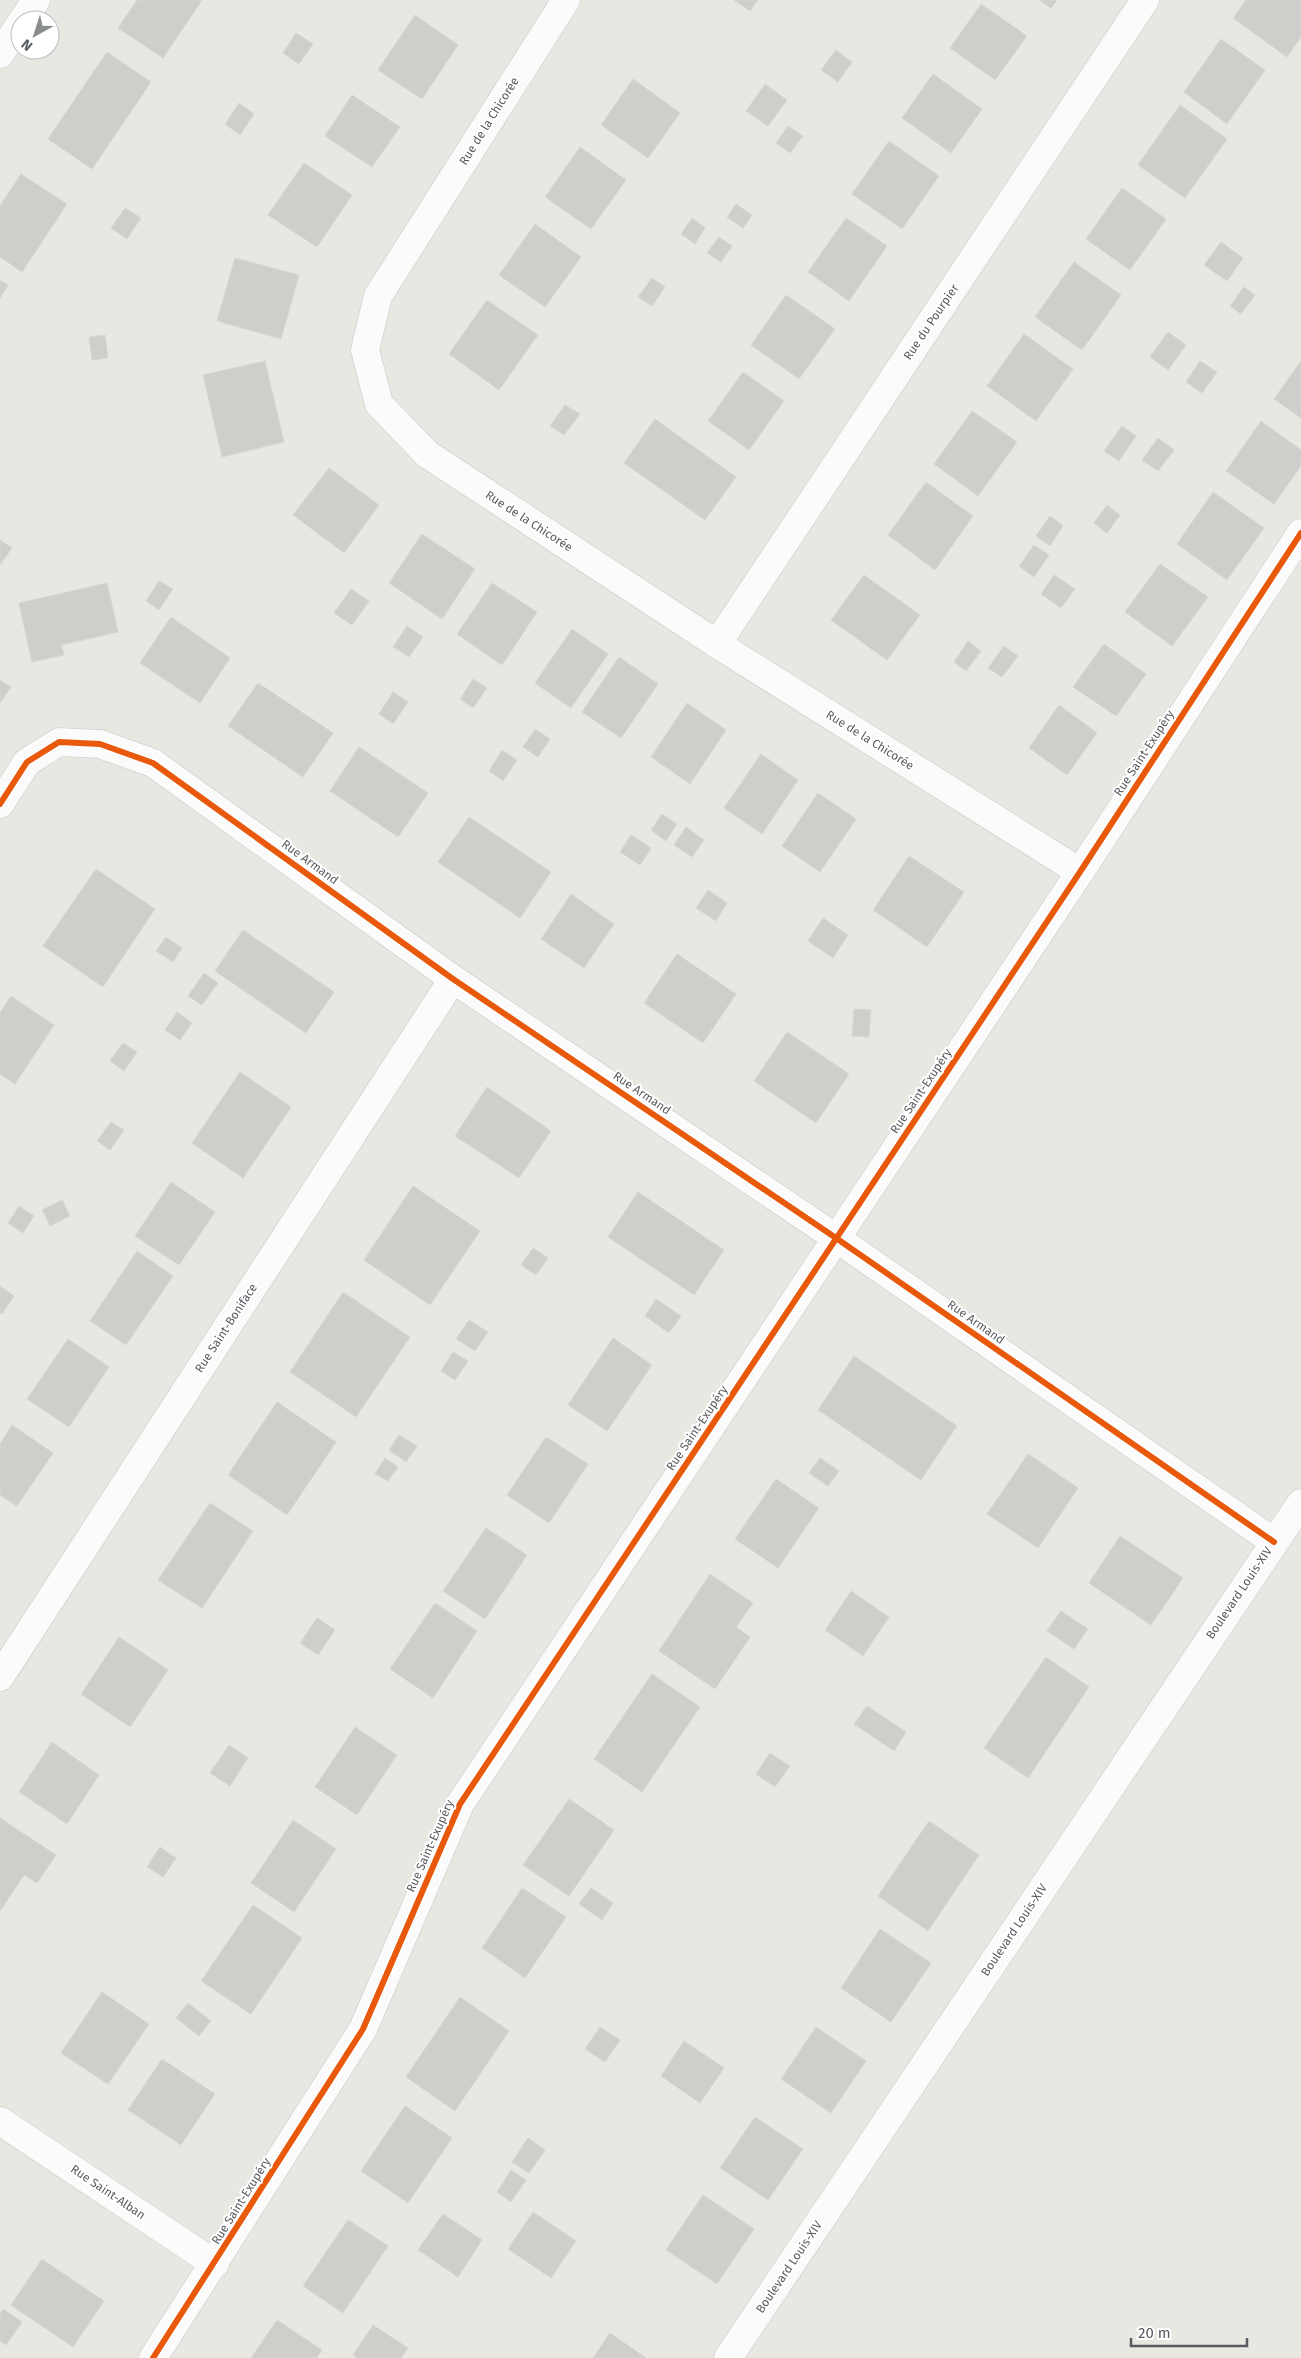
<svg xmlns="http://www.w3.org/2000/svg" width="1301" height="2358" font-family="'Fira Sans',sans-serif">
  <style>
    .building { fill: #cfcecb; stroke: #d8d6d1 }
    .lines { fill: none; stroke-linecap: round; stroke-linejoin: round }
    .minor-casing { stroke: #c5c5c3; stroke-width: 29 }
    .secondary-casing { stroke: #c5c5c4; stroke-width: 29 }
    .minor { stroke: #fcfbfb; stroke-width: 28 }
    .secondary { stroke: #fcfbfb; stroke-width: 28 }
    .cycleway-casing { stroke: #fff; stroke-width: 9 }
    .cycleway { stroke: #e8590c; stroke-width: 6 }
    .labels { text-anchor: middle; stroke-width: 4; stroke-linejoin: round; paint-order: stroke }
    .street-label { font-size: 12px; fill: #585c61; stroke: #fff }
  </style>
  <rect width="100%" height="100%" fill="#e8e7e2"/>
  <g class="building">
    <polygon points="137,0 202,0 163,58 118,28"/>
    <polygon points="734,0 758,0 750,11"/>
    <polygon points="1039,0 1057,0 1051,8"/>
    <polygon points="1246,0 1301,0 1301,37 1287,57 1233,18"/>
    <polygon points="981,4 1027,36 995,80 950,48"/>
    <polygon points="415,15 458,45 422,99 378,70"/>
    <polygon points="296,33 313,44 299,64 283,53"/>
    <polygon points="1221,39 1265,70 1227,124 1184,92"/>
    <polygon points="836,50 852,62 838,82 821,70"/>
    <polygon points="107,52 151,82 92,169 48,139"/>
    <polygon points="933,74 982,109 951,153 902,118"/>
    <polygon points="633,79 680,113 648,158 601,125"/>
    <polygon points="765,84 787,100 768,126 746,111"/>
    <polygon points="352,95 400,127 372,167 325,136"/>
    <polygon points="239,103 254,114 240,135 225,124"/>
    <polygon points="1180,105 1227,139 1185,198 1138,165"/>
    <polygon points="788,126 803,136 790,153 776,143"/>
    <polygon points="889,141 939,176 902,229 852,194"/>
    <polygon points="580,147 626,180 591,229 545,197"/>
    <polygon points="304,163 352,195 317,247 268,215"/>
    <polygon points="21,174 67,204 22,272 0,257 0,206"/>
    <polygon points="1122,188 1166,219 1130,270 1086,239"/>
    <polygon points="736,204 752,215 743,228 727,217"/>
    <polygon points="125,208 141,218 127,239 111,228"/>
    <polygon points="692,218 705,228 695,244 681,234"/>
    <polygon points="846,218 887,246 849,301 808,272"/>
    <polygon points="535,224 581,257 545,307 499,275"/>
    <polygon points="719,237 732,246 721,262 707,253"/>
    <polygon points="1221,242 1243,258 1227,281 1204,265"/>
    <polygon points="235,258 299,275 281,339 217,321"/>
    <polygon points="1074,262 1121,295 1082,350 1035,317"/>
    <polygon points="652,278 665,287 652,306 638,297"/>
    <polygon points="0,280 8,285 0,298"/>
    <polygon points="1244,287 1255,295 1241,314 1230,306"/>
    <polygon points="786,295 835,329 799,379 751,345"/>
    <polygon points="487,300 538,335 499,390 449,354"/>
    <polygon points="1168,332 1186,345 1168,370 1150,357"/>
    <polygon points="1024,334 1073,369 1036,421 987,386"/>
    <polygon points="105,335 108,358 92,360 89,337"/>
    <polygon points="265,361 284,442 222,457 203,375"/>
    <polygon points="1200,361 1217,372 1202,393 1186,382"/>
    <polygon points="1301,361 1301,418 1274,399"/>
    <polygon points="743,372 784,401 749,450 708,421"/>
    <polygon points="565,405 580,414 564,435 550,426"/>
    <polygon points="972,411 1017,442 978,496 934,464"/>
    <polygon points="655,419 736,477 705,520 624,463"/>
    <polygon points="1261,421 1301,450 1301,466 1274,504 1226,471"/>
    <polygon points="1122,426 1136,436 1119,461 1104,451"/>
    <polygon points="1158,438 1174,450 1158,471 1142,460"/>
    <polygon points="329,468 379,505 344,553 293,515"/>
    <polygon points="926,482 973,516 935,570 888,535"/>
    <polygon points="1213,492 1264,528 1227,580 1177,544"/>
    <polygon points="1107,505 1120,515 1107,533 1094,523"/>
    <polygon points="1050,516 1063,526 1050,546 1036,536"/>
    <polygon points="422,534 475,569 442,619 389,583"/>
    <polygon points="0,540 12,548 0,565"/>
    <polygon points="1034,545 1049,555 1034,577 1019,566"/>
    <polygon points="1160,564 1208,597 1172,646 1125,612"/>
    <polygon points="864,575 920,615 887,660 831,620"/>
    <polygon points="1054,575 1075,589 1061,608 1041,594"/>
    <polygon points="159,581 173,589 159,610 146,601"/>
    <polygon points="107,583 118,632 61,645 64,655 32,662 19,603"/>
    <polygon points="492,583 537,612 502,665 457,634"/>
    <polygon points="351,589 369,601 352,625 334,613"/>
    <polygon points="171,617 230,658 200,703 140,663"/>
    <polygon points="407,626 423,637 409,657 393,647"/>
    <polygon points="572,629 608,654 571,708 535,683"/>
    <polygon points="968,641 981,651 966,671 954,662"/>
    <polygon points="1104,644 1146,674 1116,716 1073,687"/>
    <polygon points="1004,646 1018,656 1002,677 988,668"/>
    <polygon points="619,657 658,684 621,738 582,712"/>
    <polygon points="473,679 487,688 473,708 460,699"/>
    <polygon points="0,680 11,687 0,703"/>
    <polygon points="258,683 333,733 303,777 228,726"/>
    <polygon points="393,692 408,702 393,724 379,714"/>
    <polygon points="687,703 726,730 690,784 651,757"/>
    <polygon points="1059,705 1097,733 1067,775 1029,748"/>
    <polygon points="535,729 550,739 538,757 523,747"/>
    <polygon points="359,747 428,793 398,837 330,791"/>
    <polygon points="502,750 517,760 503,781 489,771"/>
    <polygon points="761,754 798,780 762,834 724,808"/>
    <polygon points="818,793 856,819 820,872 782,846"/>
    <polygon points="662,814 677,824 666,841 651,830"/>
    <polygon points="469,817 551,872 520,918 438,862"/>
    <polygon points="686,827 704,840 692,857 674,845"/>
    <polygon points="631,835 651,848 640,865 620,852"/>
    <polygon points="909,856 964,892 927,947 873,910"/>
    <polygon points="96,869 155,909 103,987 43,946"/>
    <polygon points="708,890 727,903 716,921 696,908"/>
    <polygon points="571,894 614,924 584,968 541,939"/>
    <polygon points="823,918 848,935 833,958 808,941"/>
    <polygon points="243,930 334,992 306,1033 215,971"/>
    <polygon points="166,937 182,948 173,962 156,951"/>
    <polygon points="677,954 736,994 703,1043 644,1003"/>
    <polygon points="204,973 218,983 202,1005 188,996"/>
    <polygon points="11,996 54,1025 15,1084 0,1074 0,1013"/>
    <polygon points="854,1009 871,1010 869,1037 852,1036"/>
    <polygon points="177,1012 192,1023 180,1040 165,1030"/>
    <polygon points="787,1032 849,1074 816,1123 754,1081"/>
    <polygon points="123,1043 137,1052 124,1071 110,1061"/>
    <polygon points="240,1072 291,1107 243,1178 192,1143"/>
    <polygon points="487,1087 551,1131 519,1178 455,1136"/>
    <polygon points="111,1122 124,1130 110,1150 97,1141"/>
    <polygon points="171,1182 215,1212 179,1265 135,1236"/>
    <polygon points="413,1186 480,1231 430,1305 364,1260"/>
    <polygon points="638,1192 724,1250 694,1295 608,1237"/>
    <polygon points="62,1200 70,1216 50,1226 42,1210"/>
    <polygon points="19,1206 34,1216 23,1233 8,1223"/>
    <polygon points="533,1248 548,1258 536,1275 521,1265"/>
    <polygon points="137,1251 173,1276 126,1345 90,1321"/>
    <polygon points="0,1286 14,1296 2,1314 0,1313"/>
    <polygon points="343,1292 410,1337 356,1417 290,1372"/>
    <polygon points="656,1299 681,1316 669,1333 645,1316"/>
    <polygon points="469,1320 488,1332 475,1351 456,1339"/>
    <polygon points="613,1338 652,1365 607,1431 568,1405"/>
    <polygon points="68,1339 109,1367 69,1427 27,1399"/>
    <polygon points="453,1352 468,1361 455,1380 441,1371"/>
    <polygon points="854,1356 957,1426 921,1480 818,1410"/>
    <polygon points="277,1402 336,1442 287,1515 228,1475"/>
    <polygon points="12,1425 53,1453 17,1506 0,1495 0,1444"/>
    <polygon points="399,1435 417,1446 406,1462 389,1450"/>
    <polygon points="546,1437 588,1464 549,1523 507,1495"/>
    <polygon points="1028,1454 1078,1488 1038,1548 987,1514"/>
    <polygon points="385,1458 398,1467 388,1481 375,1474"/>
    <polygon points="820,1458 839,1471 828,1486 809,1473"/>
    <polygon points="776,1479 819,1508 778,1568 735,1539"/>
    <polygon points="210,1503 253,1531 202,1608 158,1580"/>
    <polygon points="486,1528 527,1555 485,1619 443,1591"/>
    <polygon points="1120,1536 1183,1578 1151,1625 1089,1583"/>
    <polygon points="710,1574 753,1603 736,1627 750,1637 715,1689 659,1651"/>
    <polygon points="851,1591 889,1617 863,1656 825,1630"/>
    <polygon points="435,1603 477,1631 433,1698 390,1669"/>
    <polygon points="1061,1611 1088,1629 1074,1649 1047,1631"/>
    <polygon points="317,1618 335,1630 318,1655 300,1643"/>
    <polygon points="119,1637 168,1670 130,1727 81,1694"/>
    <polygon points="1046,1657 1089,1687 1028,1778 984,1748"/>
    <polygon points="652,1674 700,1707 642,1792 594,1759"/>
    <polygon points="867,1706 906,1732 894,1751 854,1724"/>
    <polygon points="355,1727 397,1755 357,1815 315,1787"/>
    <polygon points="52,1742 99,1775 67,1824 19,1792"/>
    <polygon points="229,1745 248,1758 230,1786 210,1773"/>
    <polygon points="770,1753 790,1766 775,1787 756,1774"/>
    <polygon points="569,1799 614,1830 569,1896 523,1865"/>
    <polygon points="0,1818 56,1855 37,1883 24,1875 0,1911"/>
    <polygon points="293,1820 336,1849 294,1912 251,1883"/>
    <polygon points="929,1821 979,1855 928,1931 878,1896"/>
    <polygon points="160,1847 176,1858 163,1877 147,1867"/>
    <polygon points="522,1888 566,1917 525,1978 482,1948"/>
    <polygon points="591,1888 613,1903 602,1920 579,1904"/>
    <polygon points="253,1905 302,1938 251,2014 201,1981"/>
    <polygon points="880,1929 931,1963 891,2022 841,1988"/>
    <polygon points="102,1992 149,2024 108,2084 61,2053"/>
    <polygon points="460,1997 509,2031 455,2111 406,2077"/>
    <polygon points="188,2003 211,2021 199,2036 176,2018"/>
    <polygon points="600,2027 620,2040 605,2062 585,2049"/>
    <polygon points="816,2027 866,2061 831,2113 781,2079"/>
    <polygon points="684,2041 724,2068 700,2103 661,2076"/>
    <polygon points="162,2059 215,2094 181,2145 128,2110"/>
    <polygon points="405,2106 452,2138 408,2203 361,2171"/>
    <polygon points="755,2117 803,2149 768,2200 720,2168"/>
    <polygon points="528,2138 545,2150 529,2173 512,2162"/>
    <polygon points="511,2170 526,2180 511,2202 497,2192"/>
    <polygon points="703,2195 754,2229 717,2284 666,2250"/>
    <polygon points="533,2212 576,2241 551,2278 508,2249"/>
    <polygon points="443,2214 482,2240 458,2277 418,2250"/>
    <polygon points="348,2220 388,2246 343,2313 303,2286"/>
    <polygon points="42,2259 104,2301 73,2347 11,2305"/>
    <polygon points="3,2309 22,2322 6,2345 0,2341 0,2314"/>
    <polygon points="277,2320 322,2350 317,2358 251,2358"/>
    <polygon points="373,2325 408,2348 401,2358 357,2358 353,2355"/>
    <polygon points="610,2333 646,2358 593,2358"/>
  </g>
  <g class="lines">
    <g class="minor-casing">
      <g id="minor">
        <polyline points="566,0 378,296 365,350 379,404 427,454 717,644 1080,872"/>
        <polyline points="23,20 36,0"/>
        <polyline points="0,54 20,24"/>
        <polyline points="717,644 1145,0"/>
        <polyline points="0,804 27,762 59,742 100,744 153,763 453,979 836,1238 1274,1542"/>
        <polyline points="0,1677 453,979"/>
        <polyline points="0,2121 215,2264"/>
        <polyline points="153,2358 363,2029 460,1804 1080,872 1301,533"/>
      </g>
    </g>
    <g class="secondary-casing">
      <polyline id="secondary" points="728,2358 1301,1503"/>
    </g>
    <use href="#minor" class="minor"/>
    <use href="#secondary" class="secondary"/>
    <g class="cycleway-casing">
      <g id="cycleway">
        <polyline points="0,804 27,762 59,742 100,744 153,763 453,979 836,1238 1274,1542"/>
        <polyline points="153,2358 363,2029 460,1804 1080,872 1301,533"/>
      </g>
    </g>
    <use href="#cycleway" class="cycleway"/>
  </g>
  <g class="labels">
    <g class="street-label">
      <text transform="translate(489 121) rotate(-58)" y="4">Rue de la Chicorée</text>
      <text transform="translate(931 322) rotate(-56)" y="4">Rue du Pourpier</text>
      <text transform="translate(529 521) rotate(33)" y="4">Rue de la Chicorée</text>
      <text transform="translate(870 740) rotate(32)" y="4">Rue de la Chicorée</text>
      <text transform="translate(1144 753) rotate(-57)" y="4">Rue Saint-Exupéry</text>
      <text transform="translate(310 862) rotate(36)" y="4">Rue Armand</text>
      <text transform="translate(921 1091) rotate(-56)" y="4">Rue Saint-Exupéry</text>
      <text transform="translate(642 1093) rotate(34)" y="4">Rue Armand</text>
      <text transform="translate(976 1322) rotate(35)" y="4">Rue Armand</text>
      <text transform="translate(226 1328) rotate(-57)" y="4">Rue Saint-Boniface</text>
      <text transform="translate(697 1428) rotate(-56)" y="4">Rue Saint-Exupéry</text>
      <text transform="translate(1239 1593) rotate(-56)" y="4">Boulevard Louis-XIV</text>
      <text transform="translate(430 1846) rotate(-66)" y="4">Rue Saint-Exupéry</text>
      <text transform="translate(1014 1930) rotate(-56)" y="4">Boulevard Louis-XIV</text>
      <text transform="translate(108 2192) rotate(34)" y="4">Rue Saint-Alban</text>
      <text transform="translate(241 2201) rotate(-58)" y="4">Rue Saint-Exupéry</text>
      <text transform="translate(789 2267) rotate(-56)" y="4">Boulevard Louis-XIV</text>
    </g>
  </g>
  <g transform="translate(35 35) rotate(219)"><circle r="24" fill="#ffffff" stroke="#bcbec0"/>
  <path d="M0-4L9 19L0 12L-9 19Z" fill="#8a8d8e"/>
  <text y="-8" font-size="14" font-weight="bold" text-anchor="middle" fill="#585c61">N</text>
  </g>
  <path d="M1131 2338v8h116v-8" fill="none" stroke="#585c61" stroke-width="2.5"/>
  <text x="1138" y="2338" font-size="15" fill="#585c61" stroke="#ffffff" stroke-width="4" paint-order="stroke">20 m</text>
</svg>
